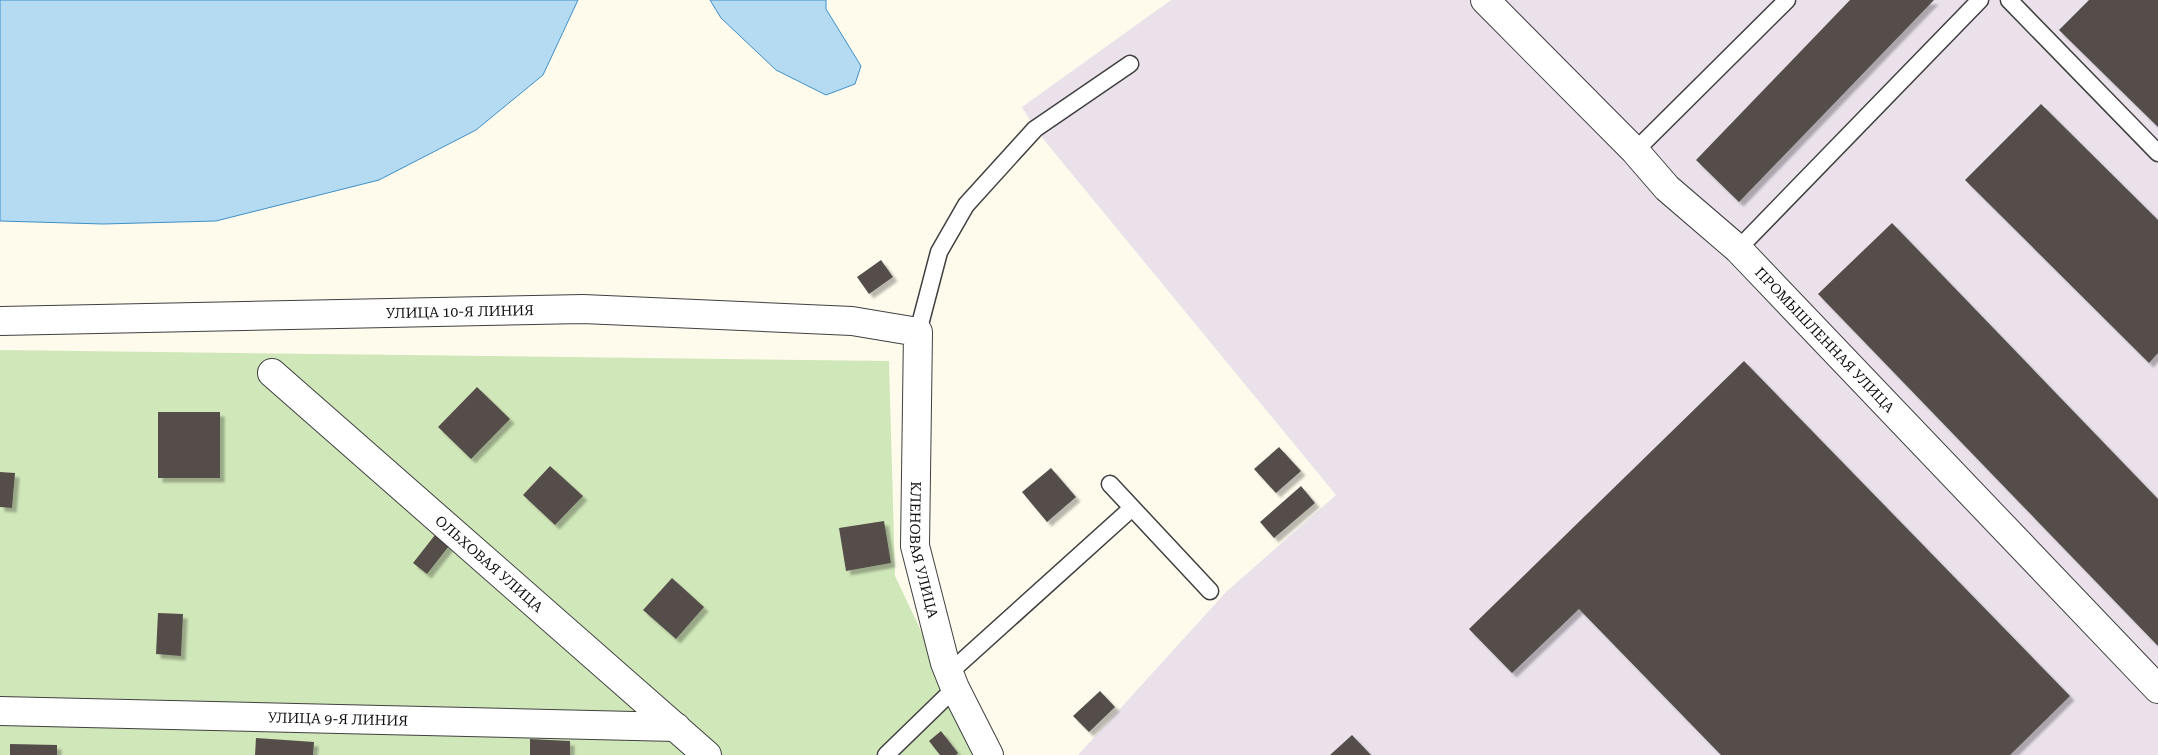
<svg xmlns="http://www.w3.org/2000/svg" width="2158" height="755" font-family="'Roboto Serif',serif">
  <style>
    .industrial { fill: #eae1eb }
    .green { fill: #d0e7b9 }
    .water { fill: #b5dbf3; stroke: #3f8fc6 }
    .building { fill: #554e4a; filter: url(#shadow) }
    .lines { fill: none; stroke-linecap: round; stroke-linejoin: round }
    .lane-casing { stroke: #404040; stroke-width: 19 }
    .street-casing { stroke: #404040; stroke-width: 30 }
    .lane { stroke: #fff; stroke-width: 16 }
    .street { stroke: #fff; stroke-width: 28 }
    .labels { text-anchor: middle; stroke-width: 5; stroke-linejoin: round; paint-order: stroke }
    .street-label { font-size: 14px; fill: #0d0d0d; stroke: #fff }
  </style>
  <defs>
    <filter id="shadow"><feDropShadow dx="4.5" dy="4.5" stdDeviation="1" flood-color="#0004"/></filter>
  </defs>
  <rect width="100%" height="100%" fill="#fefbed"/>
  <polygon class="industrial" points="1171,0 2158,0 2158,755 1078,755 1226,592 1336,495 1035,129 1022,107"/>
  <polygon class="green" points="0,350 889,361 895,576 980,755 0,755"/>
  <g class="water">
    <polygon points="0,0 578,0 543,75 476,130 379,180 216,221 103,224 0,221"/>
    <polygon points="710,0 826,0 826,9 861,66 855,84 826,95 776,70 721,18"/>
  </g>
  <g class="building">
    <polygon points="1850,0 1934,0 1739,202 1696,160"/>
    <polygon points="2089,0 2158,0 2158,127 2059,30"/>
    <polygon points="2041,104 2158,220 2158,353 2149,363 1965,180"/>
    <polygon points="1892,223 2158,499 2158,646 1818,294"/>
    <polygon points="881,260 893,277 869,294 857,277"/>
    <polygon points="1744,361 2070,696 2010,755 1721,755 1579,609 1512,673 1469,629"/>
    <polygon points="477,387 510,419 471,459 438,427"/>
    <rect x="158" y="412" width="62" height="66"/>
    <polygon points="1279,447 1301,471 1276,493 1254,469"/>
    <polygon points="550,466 583,496 555,525 523,495"/>
    <polygon points="1051,468 1076,497 1047,522 1022,492"/>
    <polygon points="0,472 15,473 12,508 0,507"/>
    <polygon points="1301,486 1315,503 1274,538 1260,522"/>
    <polygon points="884,521 891,563 846,571 839,528"/>
    <polygon points="435,535 449,546 427,574 413,563"/>
    <polygon points="672,578 704,607 676,639 643,610"/>
    <polygon points="158,613 183,614 181,656 156,654"/>
    <polygon points="1100,691 1115,707 1089,732 1073,716"/>
    <polygon points="941,731 958,753 956,755 940,755 929,741"/>
    <polygon points="1352,735 1371,755 1330,755"/>
    <polygon points="256,738 314,742 313,755 255,755"/>
    <polygon points="530,739 570,741 570,755 530,755"/>
    <polygon points="10,744 57,745 57,755 10,755"/>
  </g>
  <g class="lines">
    <g class="lane-casing">
      <g id="lane">
        <polyline points="2009,0 2158,153"/>
        <polyline points="1635,151 1787,0"/>
        <polyline points="1738,249 1980,0"/>
        <polyline points="918,332 939,252 966,205 1035,129 1130,64"/>
        <polyline points="1110,484 1210,591"/>
        <polyline points="949,673 1132,508"/>
        <polyline points="886,755 955,688"/>
      </g>
    </g>
    <g class="street-casing">
      <g id="street">
        <path id="s1" d="M1485 0 1635 151 1667 188 1738 249 2158 689"/>
        <path id="s2" d="M0 321 583 309 852 321 918 332 915 546 945 663 955 688 989 755"/>
        <path id="s3" d="M272 373 707 755"/>
        <path id="s4" d="M0 711 676 727"/>
      </g>
    </g>
    <use href="#lane" class="lane"/>
    <use href="#street" class="street"/>
  </g>
  <g class="labels">
    <g class="street-label">
      <text dy="5" stroke="none"><textPath href="#s2" startOffset="460">УЛИЦА 10-Я ЛИНИЯ</textPath></text>
      <text dy="5" stroke="none"><textPath href="#s1" startOffset="481">ПРОМЫШЛЕННАЯ УЛИЦА</textPath></text>
      <text dy="5" stroke="none"><textPath href="#s2" startOffset="1138">КЛЕНОВАЯ УЛИЦА</textPath></text>
      <text dy="5" stroke="none"><textPath href="#s3" startOffset="289">ОЛЬХОВАЯ УЛИЦА</textPath></text>
      <text dy="5" stroke="none"><textPath href="#s4" startOffset="338">УЛИЦА 9-Я ЛИНИЯ</textPath></text>
    </g>
  </g>
</svg>
